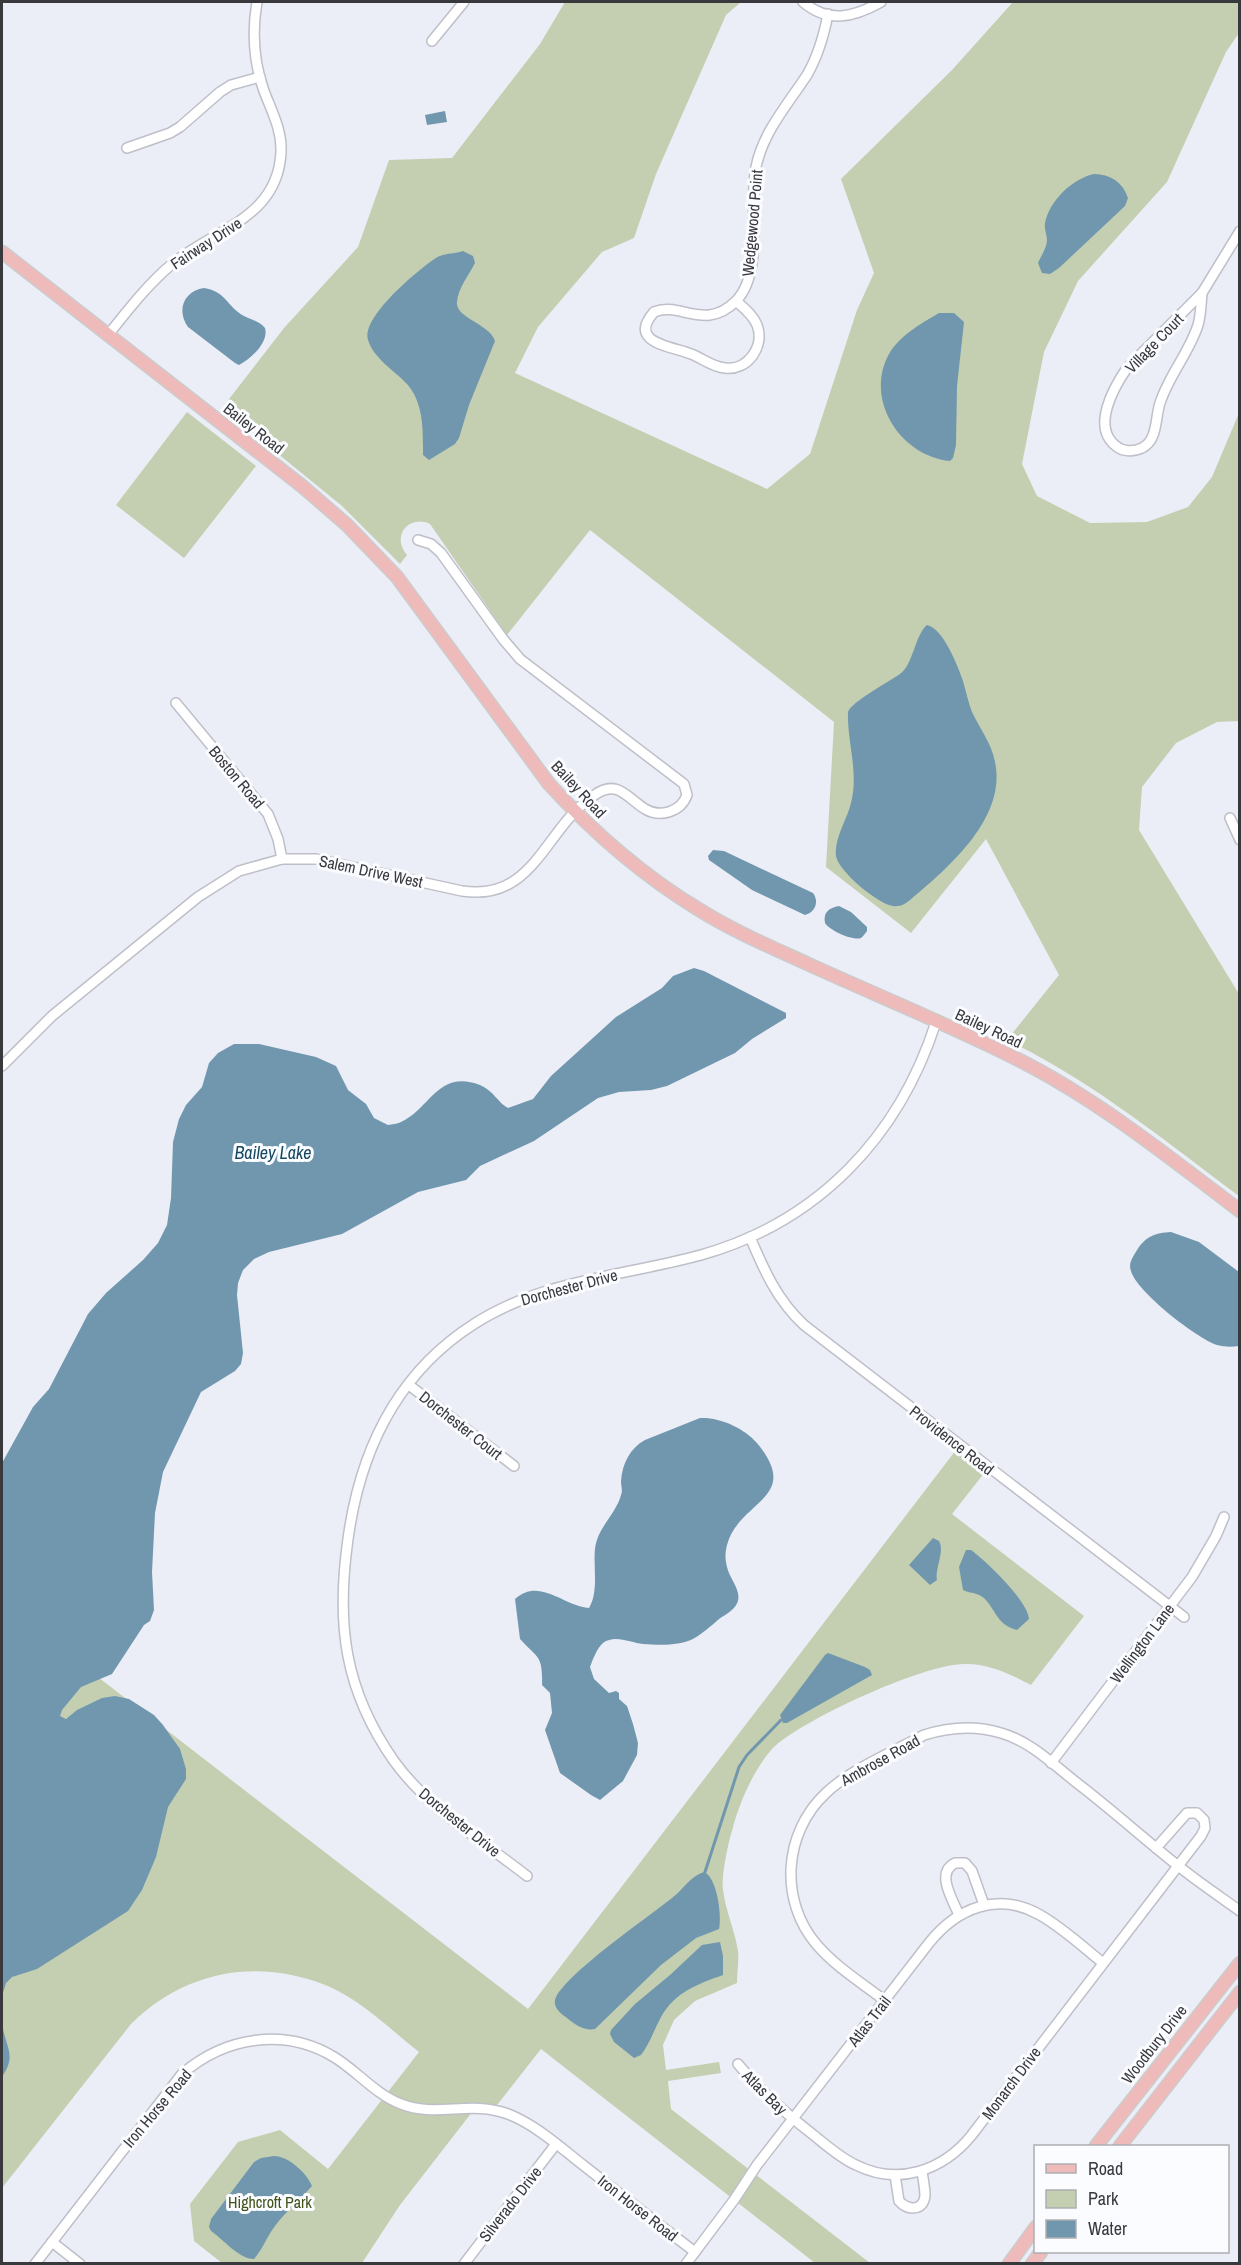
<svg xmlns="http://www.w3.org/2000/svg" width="1241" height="2265" font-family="'Archivo Narrow',sans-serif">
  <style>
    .green { fill: #c3cfb0 }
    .water { fill: #7197af }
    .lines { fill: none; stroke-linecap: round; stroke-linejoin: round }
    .stream { stroke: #7197af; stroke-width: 3 }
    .minor-casing { stroke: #bebfc8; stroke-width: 12 }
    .major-casing { stroke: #cccccd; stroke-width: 15 }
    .minor { stroke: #fff; stroke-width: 9 }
    .major { stroke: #efbaba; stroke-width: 12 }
    .labels { text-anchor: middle; stroke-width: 6; stroke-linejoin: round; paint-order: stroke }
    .street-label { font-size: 16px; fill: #39393d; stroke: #fbfcff }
    .park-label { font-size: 16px; fill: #415319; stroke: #fbfcff }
    .water-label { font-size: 18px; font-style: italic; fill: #174862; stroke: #fbfcff }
  </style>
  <rect width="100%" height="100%" fill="#eceef7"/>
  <g class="green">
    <path d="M565 2H741L726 15 656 174 634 238 602 252 538 327 515 373 767 489 810 454 857 310 874 273 841 179 952 70 1013 2H1239V33L1226 52 1167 182 1078 281 1044 352 1022 464 1037 496 1090 523 1147 522 1188 507 1212 477 1239 413V721L1217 722 1176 743 1142 787 1139 830 1239 994V1196C1164 1140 1092 1081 1007 1040L1059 975 986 839 911 933 826 867 834 722 590 530 507 635 430 524C408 514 391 537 407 555L400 564 342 506 222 408 284 328 358 247 389 160 452 158 540 44Z"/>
    <polygon points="187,412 256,466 184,558 116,505"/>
    <path d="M956 1450 985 1472 952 1514 1084 1616 1031 1685C1010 1674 990 1664 966 1664 927 1662 799 1721 772 1749 753 1771 739 1803 732 1831 728 1843 721 1878 723 1889 725 1910 735 1930 738 1951 739 1962 737 1973 737 1983L695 2001 674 2020 663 2045 666 2070 719 2062 721 2073 668 2081 671 2109 870 2263H815L541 2049 493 2110 476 2107 400 2205 362 2263H222L194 2241 190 2204 238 2142 280 2130 328 2169 419 2052C391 2030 363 2002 330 1987 260 1957 185 1970 131 2024L2 2188V1603L528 2009Z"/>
  </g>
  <g class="water">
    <polygon points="445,111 447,122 427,125 425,115"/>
    <path d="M1094 174C1110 174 1123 182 1128 198L1125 206 1059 268 1050 274 1042 273 1038 263C1041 256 1046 249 1047 241 1047 235 1044 229 1045 223 1050 200 1072 179 1094 174Z"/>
    <path d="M463 251 473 256 475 263C469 275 458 288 457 302 455 318 490 324 495 341L469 405 459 438 455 444 429 460 423 455C423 431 424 403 407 384 394 370 374 359 368 340 361 317 419 269 436 258 443 253 455 254 463 251Z"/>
    <path d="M204 288C226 291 227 307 244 316 252 320 259 321 265 328 269 342 251 359 239 365L235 363 188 327C176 310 184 291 204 288Z"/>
    <path d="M939 313H954L964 322 957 386 956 445 953 458 950 461C900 456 864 399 889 354 899 336 922 323 939 313Z"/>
    <path d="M927 625C943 628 958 666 963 681 966 691 968 702 972 712 980 729 992 744 995 762 1007 818 948 868 910 900 905 904 900 907 893 906 878 904 838 871 836 856 834 838 847 820 851 803 859 771 847 743 848 712 851 702 890 681 900 674 913 665 915 635 927 625Z"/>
    <path d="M713 850 724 851 813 893C819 901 816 912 805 915L752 890 709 860 708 856Z"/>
    <path d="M839 906 851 912 867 927V931C865 933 864 936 861 938 852 941 829 930 825 923 823 912 829 908 839 906Z"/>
    <path d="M694 968 704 971 786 1013V1018L752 1039 735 1053 667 1086 651 1090 619 1092 598 1098 534 1141 480 1166 466 1180 418 1192 342 1234 269 1252 254 1259 243 1270 238 1283 237 1295 243 1353 241 1364 235 1371 201 1392 163 1472 155 1513 152 1572 154 1610 150 1621 144 1625 112 1674 81 1687 62 1710 60 1716 66 1719 77 1710 102 1698 115 1696 129 1699 154 1715 163 1725 180 1749 186 1769V1779L168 1807 156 1857 142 1890 128 1911 37 1969 12 1977 6 1983 2 1996V1463L33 1407 49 1389 88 1314 106 1293 143 1260 158 1243 167 1225 171 1198 173 1142 179 1119 186 1105 202 1087 209 1063 218 1053 234 1044H259L316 1057 336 1066 348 1090 366 1104 374 1118 388 1125C392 1124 397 1124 401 1122 430 1109 438 1069 480 1085 494 1091 498 1103 508 1108L533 1099 551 1076 616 1017 662 988 673 976Z"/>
    <path d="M1171 1232 1199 1242 1239 1272V1346C1231 1347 1225 1347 1217 1345 1196 1338 1136 1291 1131 1271 1128 1263 1133 1257 1137 1250 1146 1236 1155 1233 1171 1232Z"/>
    <path d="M700 1418C720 1417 744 1428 757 1443 803 1499 739 1500 727 1545 725 1552 725 1560 727 1567 730 1581 747 1595 733 1609 729 1613 723 1616 719 1619 711 1626 702 1634 693 1639 679 1646 659 1645 643 1644 631 1643 615 1634 603 1643 597 1648 593 1659 590 1667L594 1679 609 1693 616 1691 619 1693V1699L627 1706 633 1724 638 1743 637 1755 623 1781 600 1800 591 1795 560 1773 545 1730 552 1713 550 1693 542 1685C543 1654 537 1658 520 1639L515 1599C539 1577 562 1605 589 1608 599 1591 593 1567 595 1549 597 1528 616 1514 621 1495 623 1491 621 1486 621 1481 622 1464 630 1448 645 1440Z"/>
    <path d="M933 1538 939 1541C945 1551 935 1568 937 1580L930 1585 909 1565Z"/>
    <path d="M966 1550H971C986 1561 1028 1601 1029 1619L1017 1630C998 1625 997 1613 986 1600 979 1592 971 1594 963 1590L959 1567Z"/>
    <polygon points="828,1653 865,1667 870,1670 872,1675 787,1723 783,1723 780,1715 825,1655"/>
    <path d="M704 1872C717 1877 722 1916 719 1929L696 1938 661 1965 595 2029C585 2031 575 2025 567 2018 561 2014 553 2007 555 2000 562 1976 650 1916 672 1898 683 1890 690 1876 704 1872Z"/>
    <path d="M720 1942 723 1956V1975C698 1984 675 1992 661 2017 654 2030 650 2043 641 2055L634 2058 614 2042 610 2034 611 2030 635 2004 670 1975 702 1945Z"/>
    <path d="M2 2021C4 2047 18 2053 2 2077Z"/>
    <path d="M274 2156C288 2156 307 2173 312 2186 300 2200 286 2211 275 2226 267 2236 263 2249 254 2259 239 2259 224 2240 211 2231L209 2227 211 2219 254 2162 261 2158Z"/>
  </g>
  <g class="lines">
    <polyline class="stream" points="705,1872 739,1767 747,1755 781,1720"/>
    <g class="minor-casing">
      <g id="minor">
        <path d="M803 2C829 24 854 17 881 2"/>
        <polyline points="432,41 464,2"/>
        <polyline points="127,148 170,133 180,127 220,92 231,85 260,77"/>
        <path d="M1202 293C1201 303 1201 315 1198 325 1189 353 1169 375 1160 403 1155 418 1158 440 1142 448 1134 452 1123 452 1116 446 1091 427 1114 387 1127 368Z"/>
        <polyline points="1202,293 1240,231"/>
        <path d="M736 301C744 308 753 315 757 325 765 346 748 371 725 368 712 367 702 358 691 354 671 346 627 343 654 312 680 301 705 332 736 301 765 271 748 205 756 167 763 132 788 104 807 75 818 56 824 35 828 14"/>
        <path d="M108 335C128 310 148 284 172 264 215 229 278 218 281 152 282 130 272 112 264 91 254 63 252 31 257 2"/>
        <polyline points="176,703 268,814 278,839 282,859"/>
        <polyline points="1230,818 1240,840"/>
        <path d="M2 1066 52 1016 198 897 239 871 282 859H316L462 891C534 902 544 830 593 796 617 778 626 797 645 809 660 818 681 812 687 795L684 784 520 659 503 639 441 553 431 544 418 540"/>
        <path d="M750 1237C764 1270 777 1300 804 1325L1184 1617"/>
        <polyline points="409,1385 514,1466"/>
        <polyline points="1051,1763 1192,1577 1216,1536 1224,1517"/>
        <path d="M527 1876C482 1841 427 1807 394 1761 344 1690 336 1623 348 1539 360 1451 396 1374 474 1324 542 1280 624 1276 701 1255 818 1222 899 1137 936 1022"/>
        <path d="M959 1915C953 1900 935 1873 955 1863H965L972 1871 984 1905"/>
        <path d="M884 2000C862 1983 836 1967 817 1945 779 1901 783 1833 826 1793 851 1769 893 1752 924 1735 950 1727 975 1725 1001 1733 1030 1741 1054 1765 1077 1783 1111 1809 1143 1838 1177 1865 1197 1881 1219 1896 1240 1911"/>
        <path d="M738 2064C760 2091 784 2112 811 2133 825 2144 840 2158 856 2165 898 2186 942 2171 971 2136L1201 1836 1205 1828 1204 1820 1197 1813H1187L1156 1848"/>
        <path d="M895 2175 899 2201C907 2210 923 2212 925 2196 925 2188 923 2179 922 2171"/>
        <polyline points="52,2242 80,2264"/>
        <path d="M35 2264 182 2074C225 2037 284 2027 334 2057 357 2071 375 2094 401 2104 436 2118 470 2100 508 2114 536 2125 560 2147 583 2165 620 2194 657 2223 695 2252"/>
        <polyline points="464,2264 556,2144"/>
        <path d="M686 2264 734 2200 757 2165 929 1943C957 1908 998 1891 1040 1915 1063 1928 1083 1947 1103 1963"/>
      </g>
    </g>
    <g class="major-casing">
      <g id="major">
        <path d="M2 252 302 486 347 525 397 577 549 784C593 832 642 875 698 909 733 931 771 947 808 964 878 996 950 1025 1019 1060 1098 1100 1169 1157 1240 1211"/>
        <polyline points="1096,2146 1240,1963"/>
        <polyline points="1120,2146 1240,1992"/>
        <polyline points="1009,2264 1036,2227"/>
        <polyline points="1032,2264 1041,2252"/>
      </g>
    </g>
    <use href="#minor" class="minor"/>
    <use href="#major" class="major"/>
  </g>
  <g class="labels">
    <g class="street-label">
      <text transform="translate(752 223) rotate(-85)" y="6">Wedgewood Point</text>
      <text transform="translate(206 243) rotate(-33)" y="6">Fairway Drive</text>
      <text transform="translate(1154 343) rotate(-46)" y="6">Village Court</text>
      <text transform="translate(254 428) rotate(38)" y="6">Bailey Road</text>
      <text transform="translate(237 777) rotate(50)" y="6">Boston Road</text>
      <text transform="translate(579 789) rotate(47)" y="6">Bailey Road</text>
      <text transform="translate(371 871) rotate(12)" y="6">Salem Drive West</text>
      <text transform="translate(989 1028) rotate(25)" y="6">Bailey Road</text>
      <text transform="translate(569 1287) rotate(-15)" y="6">Dorchester Drive</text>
      <text transform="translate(461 1425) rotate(38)" y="6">Dorchester Court</text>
      <text transform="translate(952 1440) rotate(38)" y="6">Providence Road</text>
      <text transform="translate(1142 1643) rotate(-53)" y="6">Wellington Lane</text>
      <text transform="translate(880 1760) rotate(-29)" y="6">Ambrose Road</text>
      <text transform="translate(460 1822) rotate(39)" y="6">Dorchester Drive</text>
      <text transform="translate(869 2021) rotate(-52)" y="6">Atlas Trail</text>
      <text transform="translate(1154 2044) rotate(-52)" y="6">Woodbury Drive</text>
      <text transform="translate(1011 2083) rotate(-53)" y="6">Monarch Drive</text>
      <text transform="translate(765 2092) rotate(45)" y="6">Atlas Bay</text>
      <text transform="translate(157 2108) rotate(-50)" y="6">Iron Horse Road</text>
      <text transform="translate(510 2204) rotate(-52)" y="6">Silverado Drive</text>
      <text transform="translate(638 2208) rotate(38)" y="6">Iron Horse Road</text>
    </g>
    <g class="park-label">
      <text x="270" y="2208">Highcroft Park</text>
    </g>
    <g class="water-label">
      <text x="273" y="1159">Bailey Lake</text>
    </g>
  </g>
  <rect width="1241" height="2265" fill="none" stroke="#39393d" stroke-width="6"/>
  <rect x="1034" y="2145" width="195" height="108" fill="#fbfcff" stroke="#adaeb1" stroke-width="1.5"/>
  <rect x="1046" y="2164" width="30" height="9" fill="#efbaba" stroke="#adaeb1" stroke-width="1.5"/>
  <text x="1088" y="2175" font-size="18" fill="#39393d">Road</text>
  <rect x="1046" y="2190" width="30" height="18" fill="#c3cfb0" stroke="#adaeb1" stroke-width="1.5"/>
  <text x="1088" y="2205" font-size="18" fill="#39393d">Park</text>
  <rect x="1046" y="2220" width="30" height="18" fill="#7197af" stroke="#adaeb1" stroke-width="1.5"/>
  <text x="1088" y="2235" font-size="18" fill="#39393d">Water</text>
</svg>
